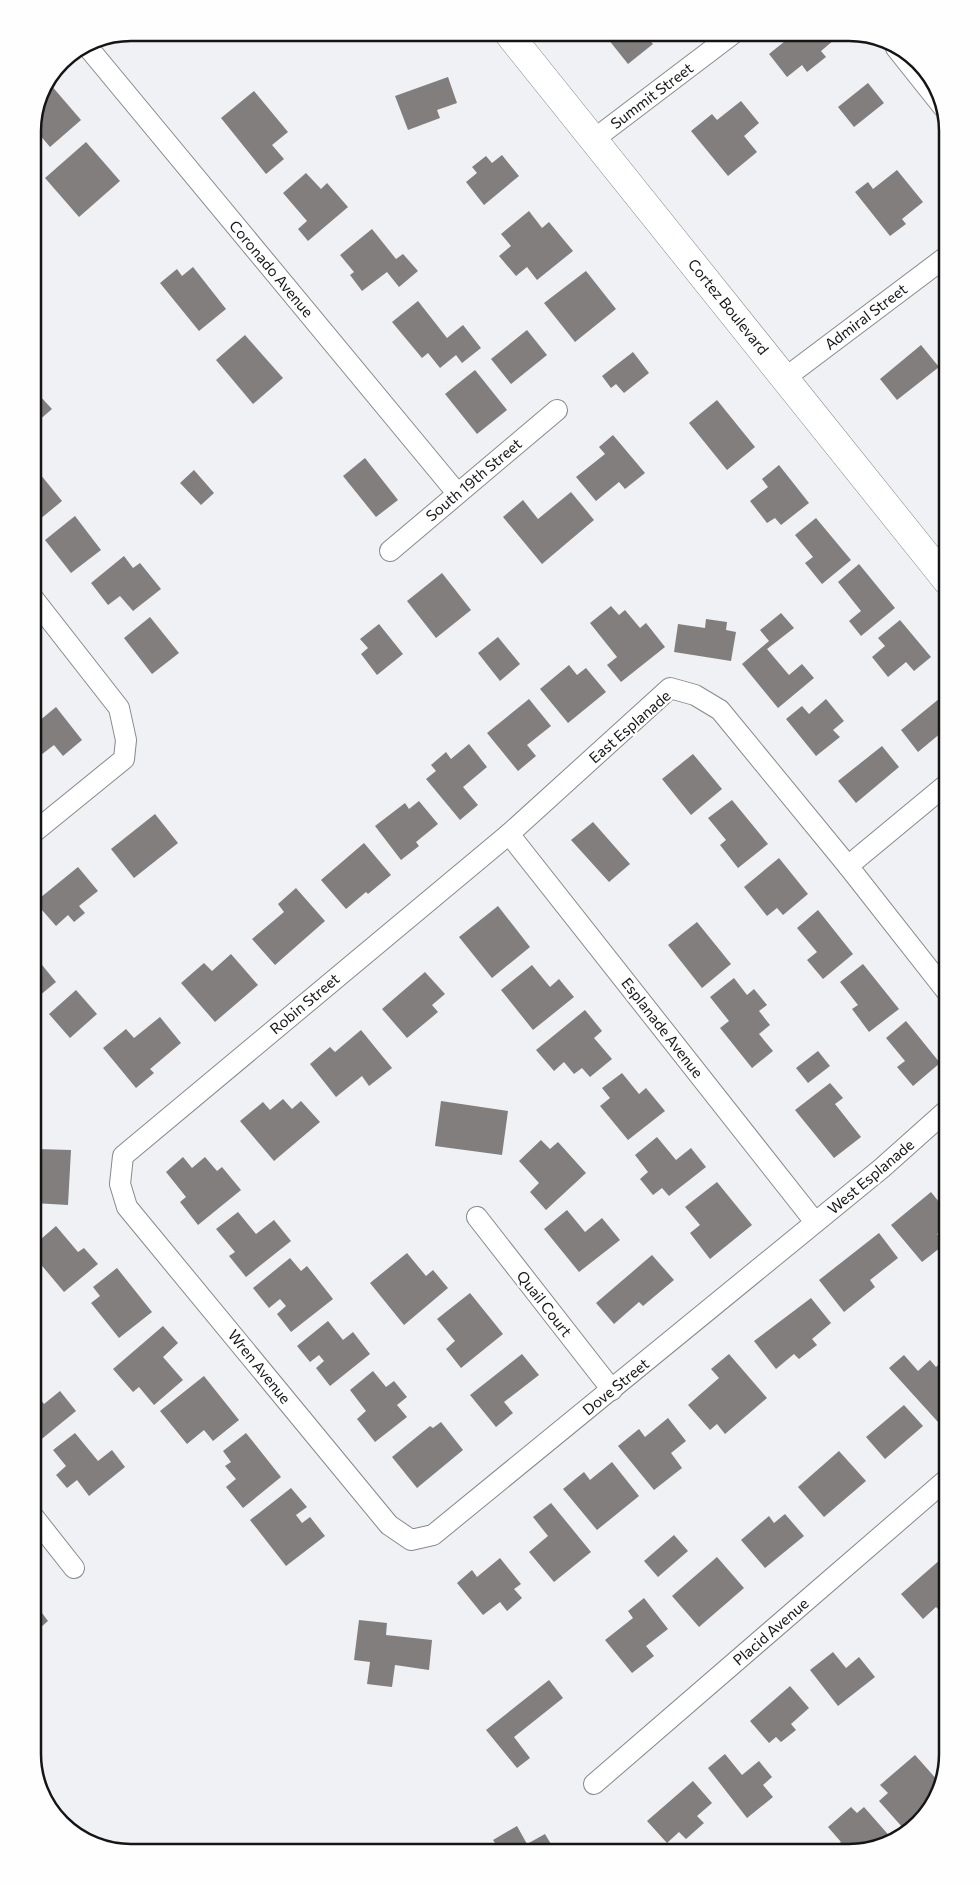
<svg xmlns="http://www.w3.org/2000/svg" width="980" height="1885" font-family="Commissioner,sans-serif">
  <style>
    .building { fill: #817e7d }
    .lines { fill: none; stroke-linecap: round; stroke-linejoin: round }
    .street-casing { stroke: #88898c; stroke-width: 22 }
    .secondary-casing { stroke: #88898c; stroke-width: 29 }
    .street { stroke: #fff; stroke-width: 20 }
    .secondary { stroke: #fff; stroke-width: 28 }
    .labels { text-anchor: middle; stroke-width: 5; stroke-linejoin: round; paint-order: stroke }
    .street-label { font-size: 15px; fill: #151516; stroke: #fefeff }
    .rim { fill: none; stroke: #151516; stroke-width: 2.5 }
  </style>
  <rect width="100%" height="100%" fill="#f0f1f4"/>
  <g class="building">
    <polygon points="606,33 644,33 653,44 628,64 604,34"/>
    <polygon points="795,33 828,33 834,40 821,51 826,57 807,72 802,65 787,77 769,54"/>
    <polygon points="448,77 457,103 437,110 440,118 408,130 395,96"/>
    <polygon points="868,83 884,103 854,127 838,107"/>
    <polygon points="50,84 81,120 50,147 33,127 42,90"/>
    <polygon points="254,91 288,132 272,145 284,159 266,174 221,118"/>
    <polygon points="741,101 759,123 744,136 757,152 728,176 691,131 712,114 717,120"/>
    <polygon points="86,142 120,181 79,217 45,178"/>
    <polygon points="502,155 519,176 484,205 466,182 477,173 472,167 486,156 492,163"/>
    <polygon points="897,170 923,202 902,219 906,224 890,236 855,192 868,182 873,189"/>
    <polygon points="306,173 321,189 327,183 348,207 308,241 298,229 307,221 283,193"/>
    <polygon points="529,211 542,228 549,222 573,251 537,280 527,267 516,276 499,256 511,246 501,234"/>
    <polygon points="372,229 396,259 403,254 418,271 399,287 387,272 362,291 350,275 354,272 340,255"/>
    <polygon points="193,267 226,309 199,331 160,283 177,269 182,276"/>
    <polygon points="586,271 616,309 575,342 544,303"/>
    <polygon points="418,301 447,338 463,325 481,348 462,363 456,355 440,368 428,353 422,358 392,322"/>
    <polygon points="527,330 547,355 511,384 491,359"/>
    <polygon points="245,335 283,378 253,404 216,360"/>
    <polygon points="921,345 939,367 897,400 880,379"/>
    <polygon points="633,352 649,373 624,393 616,384 611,388 602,376"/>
    <polygon points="475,370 507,410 477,434 445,394"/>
    <polygon points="38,394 52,409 37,422 33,417 33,399"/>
    <polygon points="717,400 755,447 727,470 689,423"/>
    <polygon points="613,435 645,473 625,489 619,482 596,501 576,477 605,454 599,447"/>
    <polygon points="365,458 398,500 376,517 343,476"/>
    <polygon points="779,465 809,503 781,525 775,518 767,523 750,501 768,487 762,479"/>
    <polygon points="36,469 62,501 34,524 33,472"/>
    <polygon points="194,470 214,493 201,505 180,483"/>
    <polygon points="571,492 594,520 542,564 503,517 523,500 538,519"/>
    <polygon points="75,516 101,550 71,573 45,540"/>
    <polygon points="816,518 851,560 822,584 805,563 813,557 795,535"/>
    <polygon points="124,556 133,568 140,563 161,589 133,611 120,596 108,605 91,583"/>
    <polygon points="859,564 895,608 861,636 849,621 861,611 838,582"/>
    <polygon points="442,573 471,610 436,638 407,601"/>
    <polygon points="611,606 619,615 625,610 640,628 646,623 665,647 621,682 607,665 617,657 590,623"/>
    <polygon points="781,613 794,628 767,649 789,675 802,664 814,678 778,708 742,664 769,641 760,630"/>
    <polygon points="150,617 179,653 152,674 124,638"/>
    <polygon points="706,619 727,622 726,630 736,632 731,661 674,652 678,624 705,628"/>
    <polygon points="900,620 931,657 914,671 906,662 888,677 872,657 885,646 878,638"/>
    <polygon points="379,624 403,654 377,675 361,654 368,648 360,639"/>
    <polygon points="498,637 520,664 500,681 478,653"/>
    <polygon points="569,665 577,675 586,668 606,692 568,723 540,689"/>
    <polygon points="945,694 947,697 947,728 918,752 901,730"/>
    <polygon points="529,699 551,726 527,745 536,756 518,771 487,733"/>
    <polygon points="826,699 844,721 833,730 840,737 816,756 786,719 802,706 809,714"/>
    <polygon points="56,707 82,740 63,756 54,745 37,758 33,753 33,726"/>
    <polygon points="469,744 487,767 463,787 478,805 460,820 426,779 436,771 431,765 446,752 451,759"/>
    <polygon points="882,746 899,767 856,803 838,781"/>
    <polygon points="693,754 722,789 691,815 662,779"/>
    <polygon points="732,800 768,844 738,868 720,845 726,840 708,818"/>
    <polygon points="419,801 438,824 416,842 419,846 401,860 375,826 405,803 409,809"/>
    <polygon points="155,814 178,843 134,878 111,849"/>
    <polygon points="593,822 630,864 609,882 571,840"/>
    <polygon points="364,843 391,875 368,894 366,892 346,909 321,880"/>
    <polygon points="779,858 808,894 783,915 777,908 767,916 744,887"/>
    <polygon points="78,867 98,891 79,906 85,913 74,922 68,915 56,926 35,902"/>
    <polygon points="296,888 325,921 275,965 252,939 284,912 278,904"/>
    <polygon points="498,906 530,947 492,978 459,937"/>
    <polygon points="818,910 853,954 823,979 807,960 817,952 797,928"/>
    <polygon points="697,922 731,964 702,988 668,945"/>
    <polygon points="33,954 56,982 33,1001"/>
    <polygon points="231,954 258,985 215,1022 181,983 204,963 212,971"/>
    <polygon points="863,964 899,1009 869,1032 852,1009 858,1005 840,982"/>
    <polygon points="532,965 550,987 559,979 574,997 533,1030 501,990"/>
    <polygon points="425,972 445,994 432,1005 438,1012 407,1038 382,1009"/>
    <polygon points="734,978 747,995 754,989 767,1005 759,1011 770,1025 759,1034 773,1051 752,1068 720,1028 729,1021 710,997"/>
    <polygon points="76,990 97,1014 70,1038 49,1014"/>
    <polygon points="585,1010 602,1031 594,1038 612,1059 590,1077 582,1068 574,1074 564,1062 554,1071 536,1050"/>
    <polygon points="160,1017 181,1043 150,1069 154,1073 136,1088 103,1048 126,1029 134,1038"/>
    <polygon points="906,1021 940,1063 913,1086 897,1067 905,1061 886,1038"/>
    <polygon points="361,1030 392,1068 369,1086 362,1076 336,1097 310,1064 330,1047 335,1052"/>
    <polygon points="818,1051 830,1066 808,1083 796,1068"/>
    <polygon points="622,1073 639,1094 646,1088 665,1111 628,1140 600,1106 610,1098 602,1088"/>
    <polygon points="830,1083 843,1098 835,1104 861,1137 834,1158 795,1110"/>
    <polygon points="283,1099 292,1109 301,1101 320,1122 274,1161 240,1121 263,1102 270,1110"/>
    <polygon points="441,1101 508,1111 502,1155 435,1146"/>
    <polygon points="657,1137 676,1160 691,1148 706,1167 669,1196 662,1188 653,1195 640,1179 648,1172 635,1155"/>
    <polygon points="541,1140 550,1149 558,1142 586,1173 546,1210 530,1192 539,1183 519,1161"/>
    <polygon points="36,1149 71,1150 68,1205 33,1203 33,1174 35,1174"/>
    <polygon points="183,1157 192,1168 205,1157 217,1171 222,1167 241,1190 198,1225 180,1202 186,1197 166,1172"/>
    <polygon points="717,1182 752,1225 710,1259 690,1233 700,1225 685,1207"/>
    <polygon points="931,1192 947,1212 947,1226 937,1234 945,1244 922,1262 891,1225"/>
    <polygon points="567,1210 585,1232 602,1218 620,1240 579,1272 544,1229"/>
    <polygon points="238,1212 256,1234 274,1220 291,1241 246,1277 229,1256 235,1252 216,1229"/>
    <polygon points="56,1226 78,1252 84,1248 98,1264 64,1292 33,1255 33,1246"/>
    <polygon points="879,1233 898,1258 870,1280 875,1287 844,1312 819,1280"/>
    <polygon points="407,1253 426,1276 433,1270 448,1288 404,1325 370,1283"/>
    <polygon points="652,1255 674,1280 643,1306 639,1302 614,1324 596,1303"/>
    <polygon points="290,1258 301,1271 307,1266 333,1299 291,1332 277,1314 286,1306 280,1299 269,1308 253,1288"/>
    <polygon points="117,1268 152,1312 119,1338 91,1303 100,1296 93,1287"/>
    <polygon points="470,1293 503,1334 461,1368 446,1349 455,1341 437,1319"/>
    <polygon points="811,1298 831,1323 812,1339 817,1345 799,1359 794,1354 776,1369 754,1341"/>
    <polygon points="328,1321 343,1340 353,1332 370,1354 330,1386 316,1368 324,1361 319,1355 310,1362 297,1346"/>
    <polygon points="163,1326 178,1343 163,1357 183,1380 154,1405 139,1387 133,1392 113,1369"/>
    <polygon points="522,1354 539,1375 504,1402 513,1413 496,1427 470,1395"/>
    <polygon points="729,1354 767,1398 725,1434 717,1424 710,1430 688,1405 719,1378 711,1369"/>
    <polygon points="904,1355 918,1371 930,1360 936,1367 947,1357 947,1413 938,1422 889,1368"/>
    <polygon points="373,1371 386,1387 394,1381 407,1397 397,1405 407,1417 375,1442 357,1419 366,1411 350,1390"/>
    <polygon points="204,1376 239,1420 213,1441 204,1430 187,1444 160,1411"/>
    <polygon points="33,1390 44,1404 60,1391 76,1411 38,1442 33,1434"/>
    <polygon points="904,1405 923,1426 885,1459 866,1437"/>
    <polygon points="668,1418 686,1441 671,1453 682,1468 654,1490 618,1446 639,1429 645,1437"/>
    <polygon points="441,1422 463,1450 417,1488 392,1457 430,1426 433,1428"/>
    <polygon points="75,1433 98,1461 112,1450 125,1467 89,1496 77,1480 67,1488 56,1475 66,1466 53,1450"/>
    <polygon points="246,1433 281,1477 243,1508 226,1487 236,1479 225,1466 231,1462 223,1451"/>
    <polygon points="839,1451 866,1481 824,1517 798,1487"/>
    <polygon points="612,1462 639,1496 597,1530 563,1489 584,1472 590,1480"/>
    <polygon points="291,1488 307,1507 296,1515 302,1523 310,1517 325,1536 286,1566 250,1520"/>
    <polygon points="551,1503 591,1552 554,1582 529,1552 548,1536 533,1517"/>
    <polygon points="785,1514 804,1536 765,1568 741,1540 769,1516 774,1523"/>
    <polygon points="674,1535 688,1551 658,1577 644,1561"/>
    <polygon points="717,1557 744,1588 699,1627 672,1596"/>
    <polygon points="500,1558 521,1584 514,1589 522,1598 507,1611 500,1602 483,1615 457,1583 472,1570 477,1577"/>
    <polygon points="941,1559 947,1566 947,1610 943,1614 936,1607 923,1619 901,1594"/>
    <polygon points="644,1598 668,1629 646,1646 654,1656 632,1673 605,1640 633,1618 628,1611"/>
    <polygon points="33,1601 48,1621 33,1634"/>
    <polygon points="359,1620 387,1623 386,1635 432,1640 429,1670 395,1665 392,1687 367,1684 370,1662 354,1660"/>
    <polygon points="833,1652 846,1668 859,1657 875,1677 838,1706 810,1670"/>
    <polygon points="549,1680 563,1698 514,1737 530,1758 517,1768 486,1730"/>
    <polygon points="790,1686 809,1708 791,1724 796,1730 781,1742 776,1737 769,1743 750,1721"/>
    <polygon points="725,1754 742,1775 759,1761 772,1777 763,1785 773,1797 747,1818 708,1768"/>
    <polygon points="915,1755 939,1782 931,1809 927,1812 924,1809 903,1828 879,1801 888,1793 880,1785"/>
    <polygon points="693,1781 712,1803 697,1816 704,1823 686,1839 679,1832 667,1843 647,1821"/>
    <polygon points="851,1807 857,1813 864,1807 893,1840 887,1845 849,1852 829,1852 841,1842 828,1827"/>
    <polygon points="517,1826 527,1844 545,1834 555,1851 501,1852 493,1840"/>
  </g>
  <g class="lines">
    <g class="street-casing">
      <g id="street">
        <polyline points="86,45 457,493"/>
        <polyline points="896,48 943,107"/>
        <polyline points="593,140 734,33"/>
        <polyline points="785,378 947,256"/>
        <polyline points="390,551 557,410"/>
        <polyline points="33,833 124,759 126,740 119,708 33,598"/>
        <polyline points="509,834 815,1222"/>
        <polyline points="848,866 947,784"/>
        <polyline points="947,1110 882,1168 433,1535 411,1540 389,1525 127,1207 120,1184 123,1156 509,834 670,688 695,695 720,710 848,866 947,992"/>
        <polyline points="477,1217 612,1390"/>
        <polyline points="33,1516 74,1568"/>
        <polyline points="594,1784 947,1479"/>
      </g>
    </g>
    <g class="secondary-casing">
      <polyline id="secondary" points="508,33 947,581"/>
    </g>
    <use href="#street" class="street"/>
    <use href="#secondary" class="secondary"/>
  </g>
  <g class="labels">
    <g class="street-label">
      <text transform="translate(652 96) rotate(-37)" y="5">Summit Street</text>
      <text transform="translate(271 269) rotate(50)" y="5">Coronado Avenue</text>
      <text transform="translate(728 307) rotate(51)" y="5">Cortez Boulevard</text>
      <text transform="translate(866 317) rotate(-37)" y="5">Admiral Street</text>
      <text transform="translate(474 480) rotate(-40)" y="5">South 19th Street</text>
      <text transform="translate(630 727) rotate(-41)" y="5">East Esplanade</text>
      <text transform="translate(305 1004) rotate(-40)" y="5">Robin Street</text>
      <text transform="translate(662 1028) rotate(52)" y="5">Esplanade Avenue</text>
      <text transform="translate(871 1177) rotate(-40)" y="5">West Esplanade</text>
      <text transform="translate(544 1304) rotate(52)" y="5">Quail Court</text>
      <text transform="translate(259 1367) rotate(51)" y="5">Wren Avenue</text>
      <text transform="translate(616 1387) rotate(-39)" y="5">Dove Street</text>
      <text transform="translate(771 1632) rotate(-41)" y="5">Placid Avenue</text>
    </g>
  </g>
  <path d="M0 0H980V1885H0ZM131 41H849A90 90 0 0 1 939 131V1754A90 90 0 0 1 849 1844H131A90 90 0 0 1 41 1754V131A90 90 0 0 1 131 41Z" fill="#fefeff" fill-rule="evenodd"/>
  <path class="rim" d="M131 41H849A90 90 0 0 1 939 131V1754A90 90 0 0 1 849 1844H131A90 90 0 0 1 41 1754V131A90 90 0 0 1 131 41Z"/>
</svg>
